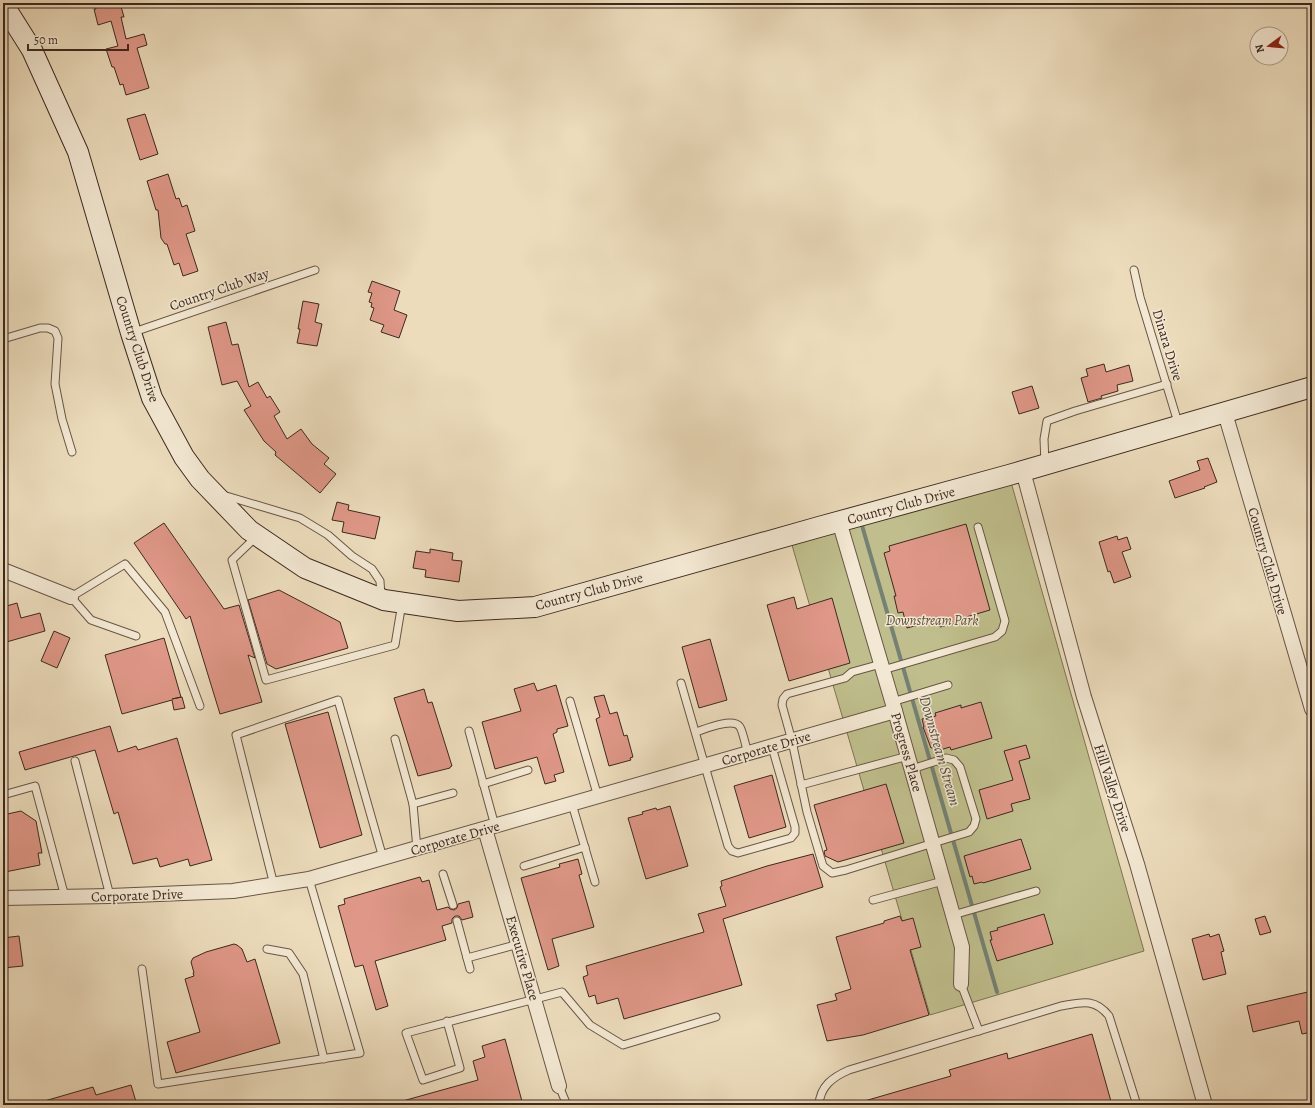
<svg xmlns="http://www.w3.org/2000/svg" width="1315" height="1108" font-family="Alegreya,serif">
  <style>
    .green { fill: #bfbe8c; stroke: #7e7456 }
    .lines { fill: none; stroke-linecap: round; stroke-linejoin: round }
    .stream { stroke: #748173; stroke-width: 4 }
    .building { fill: #df9787; stroke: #3c291f }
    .lane-casing { stroke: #685646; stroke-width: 9 }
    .street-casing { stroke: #685646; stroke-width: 16 }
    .secondary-casing { stroke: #3c291f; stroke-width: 22 }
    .lane { stroke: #f3e8d3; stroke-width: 7 }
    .street { stroke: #f3e8d3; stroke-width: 14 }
    .secondary { stroke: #f3e8d3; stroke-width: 20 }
    .labels { text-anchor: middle; stroke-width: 3; stroke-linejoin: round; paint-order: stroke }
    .street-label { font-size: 14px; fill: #3c291f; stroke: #f3e8d3 }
    .park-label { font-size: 14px; font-style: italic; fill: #5d4e3a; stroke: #f3e8d3 }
    .water-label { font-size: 15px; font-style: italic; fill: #544e42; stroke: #f3e8d3 }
  </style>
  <rect width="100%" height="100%" fill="#ecdcbc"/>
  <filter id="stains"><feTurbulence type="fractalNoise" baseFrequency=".005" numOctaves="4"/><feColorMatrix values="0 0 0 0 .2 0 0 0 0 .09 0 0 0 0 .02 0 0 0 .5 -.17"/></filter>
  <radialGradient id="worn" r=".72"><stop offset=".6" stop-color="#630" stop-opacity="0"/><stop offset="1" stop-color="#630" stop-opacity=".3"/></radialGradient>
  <polygon class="green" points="1009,475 1144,951 930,1015 789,535"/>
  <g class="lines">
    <polyline class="stream" points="861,522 997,992"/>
  </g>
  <g class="building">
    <polygon points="94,3 120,3 124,17 121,17 126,39 144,34 147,45 137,48 149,88 126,95 123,84 120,85 114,67 112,67 106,49 118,46 111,21 98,25 94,9 96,9"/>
    <polygon points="145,114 158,154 140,160 127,119"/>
    <polygon points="168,174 176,199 179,198 182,207 187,205 195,231 186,234 198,271 183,276 179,263 174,265 167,244 165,244 161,238 158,210 156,210 147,181"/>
    <polygon points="372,281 400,291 394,310 407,315 399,338 381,332 384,325 370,320 374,308 371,307 372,303 369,302 372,293 368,292"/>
    <polygon points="303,301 319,304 315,322 322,324 317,346 297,343 300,329 298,329"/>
    <polygon points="226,322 232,345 238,344 249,387 258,382 267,398 270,396 280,412 274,416 287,439 301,429 312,444 329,458 324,464 336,474 320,493 275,455 276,452 264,441 244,410 251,406 237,381 222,385 208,327"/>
    <polygon points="1104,364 1106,372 1129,365 1133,381 1117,385 1118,391 1101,396 1102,398 1088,402 1081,378 1088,376 1086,369"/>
    <polygon points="1032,386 1039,408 1019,414 1012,392"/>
    <polygon points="1208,458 1217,482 1204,487 1205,488 1175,498 1169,481 1200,470 1197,461"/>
    <polygon points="337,502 349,505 348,510 380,517 375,539 342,532 344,522 332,520"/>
    <polygon points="164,523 224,609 239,605 255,658 248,655 262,702 220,714 190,616 186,619 134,543"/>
    <polygon points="966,524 990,610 956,620 956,623 940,627 937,620 907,628 903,612 898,613 894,596 896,596 884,553 890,551 889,546"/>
    <polygon points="1117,536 1118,540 1127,537 1131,549 1122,552 1131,577 1114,583 1110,571 1108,572 1099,542"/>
    <polygon points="430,549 453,553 452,560 462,561 459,582 425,577 426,570 413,568 416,551 430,553"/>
    <polygon points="279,590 340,622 348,648 276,669 267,664 248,600"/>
    <polygon points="794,597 797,609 832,598 850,663 789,681 767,605"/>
    <polygon points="17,603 21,618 40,613 45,631 3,643 3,607"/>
    <polygon points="54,631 70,638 57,668 41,661"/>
    <polygon points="164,638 181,697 172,699 182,697 185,708 174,710 172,700 122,714 105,655"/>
    <polygon points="710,639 727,700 699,708 682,647"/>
    <polygon points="534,683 537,691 556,685 568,726 557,729 557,732 553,734 564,772 554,775 556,781 545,784 537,757 495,769 482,722 521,711 514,689"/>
    <polygon points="424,689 428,703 432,702 452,766 450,767 450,768 418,776 394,698"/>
    <polygon points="604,695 610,714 617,712 624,736 627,735 633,757 630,758 631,760 609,766 596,719 600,717 594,697"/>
    <polygon points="981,702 992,738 951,750 950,747 940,750 939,746 931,748 923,727 924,727 922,719 936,716 935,713 961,705 961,708"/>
    <polygon points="328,712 362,835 320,848 285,724"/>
    <polygon points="110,726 118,752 136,746 138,750 177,738 212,860 190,866 188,859 160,867 157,858 133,864 118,812 114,814 95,750 25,770 19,752"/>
    <polygon points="1026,745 1030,758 1019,761 1030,799 1011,804 1013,811 987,819 979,790 1013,780 1004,751"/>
    <polygon points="772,775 786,827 749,838 734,786"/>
    <polygon points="886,784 904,843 838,862 825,856 824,851 827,850 814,805"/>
    <polygon points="670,806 688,866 646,879 628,818 643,814 642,812 656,808 657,810"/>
    <polygon points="21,811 36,821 42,853 38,853 40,865 5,872 5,868 3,868 3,815"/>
    <polygon points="1021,839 1031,869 983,883 982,882 974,884 972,876 970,877 964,856"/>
    <polygon points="813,854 823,887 723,919 742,985 624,1019 618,998 597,1004 595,995 589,997 583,977 588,975 586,966 704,932 698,914 726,906 720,887 722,886 721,881 767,866"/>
    <polygon points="578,859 582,874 579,875 594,927 552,939 559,966 548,970 521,878 560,867 559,864"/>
    <polygon points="420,877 422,882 429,880 437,910 448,907 450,909 454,910 457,908 458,904 469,901 473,917 462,920 459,916 455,916 452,919 452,923 442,926 446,940 375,961 388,1006 376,1010 363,965 355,967 338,906 345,904 344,899"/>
    <polygon points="1044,914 1053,944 997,961 990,940 992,940 990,932 998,930 997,928"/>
    <polygon points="900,916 902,921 913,918 921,947 910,950 929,1015 863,1035 827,1041 817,1005 837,1000 835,994 851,989 836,937 884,923 884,921"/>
    <polygon points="1265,916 1271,932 1260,935 1255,919"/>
    <polygon points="1209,934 1210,937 1219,934 1224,951 1221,952 1226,974 1203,980 1192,939"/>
    <polygon points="19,936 23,966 3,968 3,938"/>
    <polygon points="234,944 237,945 242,949 247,962 255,959 280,1043 176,1073 167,1042 200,1032 185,979 194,976 193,973 194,973 191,962 193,958 206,952"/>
    <polygon points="1312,991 1312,1032 1302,1034 1299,1021 1253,1032 1247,1006"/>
    <polygon points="1092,1034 1112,1105 862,1105 861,1102 951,1076 949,1070 1007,1053 1008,1059"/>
    <polygon points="505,1039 523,1105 400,1105 399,1102 478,1080 473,1061 485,1057 482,1046"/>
    <polygon points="131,1085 137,1105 41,1105 41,1102 93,1087 96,1095"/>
  </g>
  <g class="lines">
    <g class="lane-casing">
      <g id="lane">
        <polyline points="1134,270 1140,297 1176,416 1177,425"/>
        <polyline points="131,333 315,270"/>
        <polyline points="3,339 40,328 48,328 55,331 58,338 55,384 62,419 72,452"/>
        <polyline points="1045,464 1044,439 1047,421 1075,411 1167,384"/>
        <polyline points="223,495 300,518 328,535 352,556 372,569 380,581 381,596"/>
        <polyline points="256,537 232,560 266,680 395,645 402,603"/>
        <polyline points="136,636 91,620 71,597 125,564 165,612 200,706"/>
        <polyline points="881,664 852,672 845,678 787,694 783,699 782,705 792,741 807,812 823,866 832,873 846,870 969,832 974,826 976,819 960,767 954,760 946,758 912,769"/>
        <polyline points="883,670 995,637 1002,631 1005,621 978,527"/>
        <polyline points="681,683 728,846 732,851 738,853 791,838 795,833 795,827 772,747"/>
        <polyline points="570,701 598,797"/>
        <polyline points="892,702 948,685"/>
        <polyline points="469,731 495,826"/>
        <path d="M696 732C705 729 733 717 740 727 743 732 746 747 748 754"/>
        <polyline points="395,739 413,804 417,849"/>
        <polyline points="75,761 110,896"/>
        <polyline points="483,784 528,770"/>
        <polyline points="801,785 908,756"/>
        <polyline points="3,795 35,786 65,897"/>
        <polyline points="413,804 453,793"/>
        <polyline points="572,804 595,882"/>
        <polyline points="524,866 585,847"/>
        <polyline points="443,874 453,905"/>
        <polyline points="274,885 236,735 338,700 383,858"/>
        <polyline points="873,900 943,881"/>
        <polyline points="953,915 1036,891"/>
        <polyline points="457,921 470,969"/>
        <polyline points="267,949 289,953 303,974 324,1059"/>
        <polyline points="467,958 519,944"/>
        <polyline points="142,969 158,1084 360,1053 309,879"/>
        <polyline points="961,984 979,1031"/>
        <polyline points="447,1021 460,1068 423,1080 406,1033 562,992 590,1025 623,1045 716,1017"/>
        <polyline points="559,1086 567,1105"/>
        <path d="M819 1105C820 1086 833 1077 849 1070L1061 1006C1082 1002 1095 998 1109 1016L1137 1105"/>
      </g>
    </g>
    <g class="street-casing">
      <g id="street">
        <polyline points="1225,413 1312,709"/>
        <polyline points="1023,471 1084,697 1137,864 1205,1105"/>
        <polyline points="839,521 895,711 962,947 961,984"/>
        <polyline points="3,570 71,597"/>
        <polyline points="485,829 559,1086"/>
        <polyline points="3,898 110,896 233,891 309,879 895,711"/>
      </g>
    </g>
    <g class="secondary-casing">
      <polyline id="secondary" points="3,4 32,50 78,152 131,333 152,398 184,457 200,479 249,530 305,568 384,600 458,611 535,607 819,527 1009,475 1312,387"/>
    </g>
    <use href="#lane" class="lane"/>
    <use href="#street" class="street"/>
    <use href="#secondary" class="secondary"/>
  </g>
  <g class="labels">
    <g class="street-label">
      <text transform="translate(219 289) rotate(-19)" y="5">Country Club Way</text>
      <text transform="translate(1168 345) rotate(73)" y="5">Dinara Drive</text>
      <text transform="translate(138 349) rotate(72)" y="5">Country Club Drive</text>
      <text transform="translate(901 505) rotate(-15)" y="5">Country Club Drive</text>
      <text transform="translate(1268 561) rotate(74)" y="5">Country Club Drive</text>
      <text transform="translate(589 591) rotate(-15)" y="5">Country Club Drive</text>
      <text transform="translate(766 748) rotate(-16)" y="5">Corporate Drive</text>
      <text transform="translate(907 752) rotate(74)" y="5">Progress Place</text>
      <text transform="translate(1113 788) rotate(72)" y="5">Hill Valley Drive</text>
      <text transform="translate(455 838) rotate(-16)" y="5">Corporate Drive</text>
      <text transform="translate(137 895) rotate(-2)" y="5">Corporate Drive</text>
      <text transform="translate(523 958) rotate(74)" y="5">Executive Place</text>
    </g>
    <g class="park-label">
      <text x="932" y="625">Downstream Park</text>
    </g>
    <g class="water-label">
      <text transform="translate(940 751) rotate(74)" y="5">Downstream Stream</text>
    </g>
  </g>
  <rect width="1315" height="1108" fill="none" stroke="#ecdcbc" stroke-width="16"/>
  <rect x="4" y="4" width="1307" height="1100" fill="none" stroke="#3c291f" stroke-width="2"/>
  <rect x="8" y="8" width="1299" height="1092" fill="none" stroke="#3c291f"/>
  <g transform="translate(1269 46) rotate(254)"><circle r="19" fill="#f3e8d3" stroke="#aa9c8b"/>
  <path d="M0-3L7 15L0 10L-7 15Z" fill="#8f2418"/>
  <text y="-6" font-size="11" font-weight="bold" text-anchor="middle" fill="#3c291f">N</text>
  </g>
  <path d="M28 44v6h100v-6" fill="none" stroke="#3c291f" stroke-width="2"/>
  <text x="34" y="44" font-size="12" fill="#3c291f" stroke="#f3e8d3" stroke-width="3" paint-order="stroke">50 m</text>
  <rect width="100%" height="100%" filter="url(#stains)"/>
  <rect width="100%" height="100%" fill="url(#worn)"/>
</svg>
